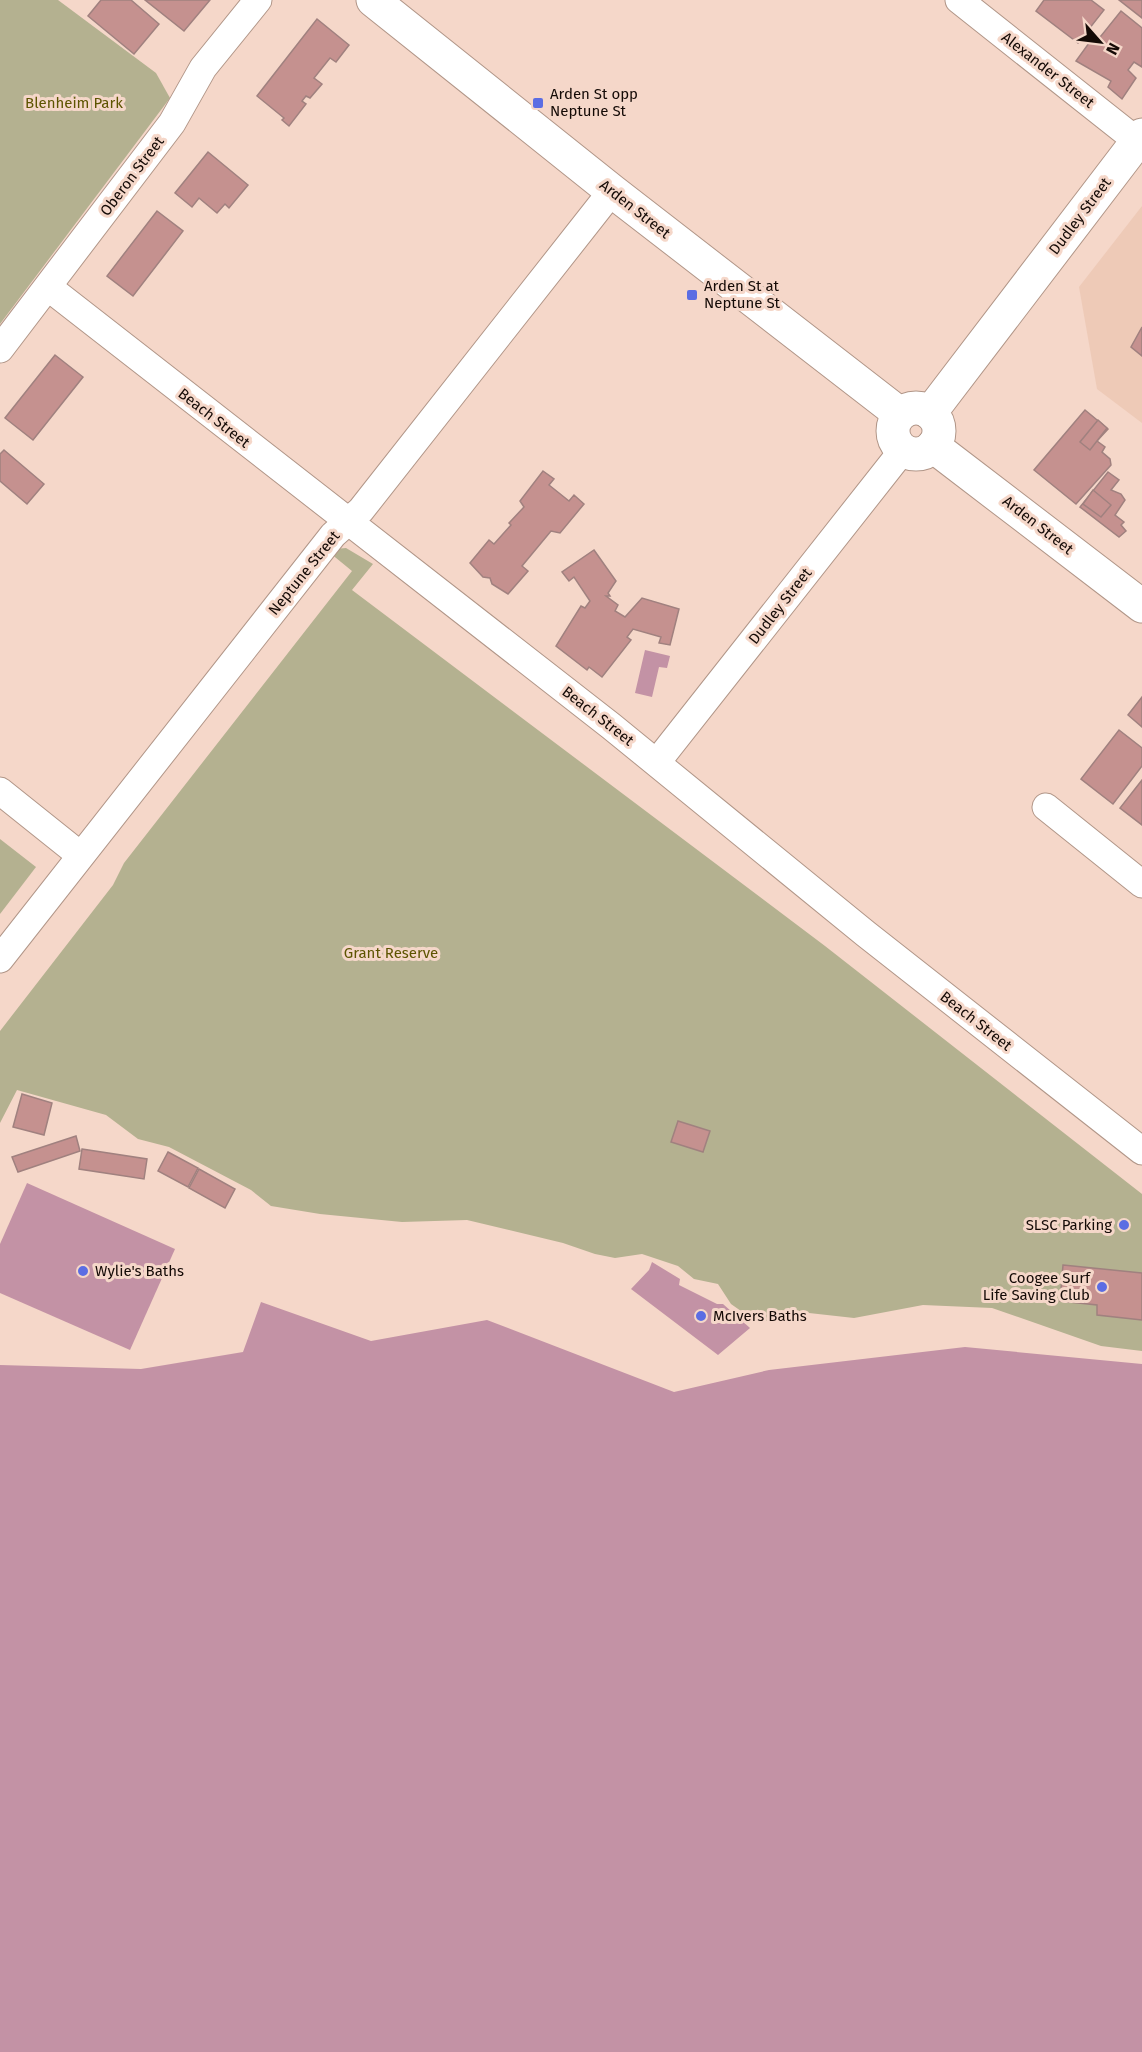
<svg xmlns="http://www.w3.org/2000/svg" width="1142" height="2052" font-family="'Fira Sans',sans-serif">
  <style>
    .built { fill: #eecab7 }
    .green { fill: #b4b190 }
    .water { fill: #c392a5 }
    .building { fill: #c5918f; stroke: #a0817f; stroke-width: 1.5 }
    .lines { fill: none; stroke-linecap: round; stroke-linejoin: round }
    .minor-casing { stroke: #b19688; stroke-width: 29 }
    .tertiary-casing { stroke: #b19688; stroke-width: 35 }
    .secondary-casing { stroke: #b19688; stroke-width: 35 }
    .minor { stroke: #fff; stroke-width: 27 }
    .tertiary { stroke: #fff; stroke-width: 33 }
    .secondary { stroke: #fff; stroke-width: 33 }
    .poi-dot { fill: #5b6de3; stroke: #f5d7c9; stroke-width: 2 }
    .labels { text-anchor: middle; stroke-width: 6; stroke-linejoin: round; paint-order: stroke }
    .street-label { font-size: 15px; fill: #140a06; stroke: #f5d7c9 }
    .poi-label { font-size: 15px; fill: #140a06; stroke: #f5d7c9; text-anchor: start }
    .park-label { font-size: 15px; fill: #5d5400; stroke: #f5d7c9 }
  </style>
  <rect width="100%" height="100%" fill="#f5d7c9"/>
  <polygon class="built" points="1142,206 1142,423 1097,389 1079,287"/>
  <g class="green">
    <polygon points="0,0 58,0 156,73 170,98 0,324"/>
    <polygon points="346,548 373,564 352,590 825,946 1142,1194 1142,1351 1101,1346 992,1308 923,1305 854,1318 800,1312 758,1323 731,1304 718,1284 694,1279 678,1266 642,1254 615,1258 595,1254 563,1243 467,1220 402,1222 320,1214 271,1206 251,1190 169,1147 138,1139 106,1115 17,1090 0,1123 0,1031 113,885 124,863 352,571 330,553 335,549"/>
    <polygon points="0,839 36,867 0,914"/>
  </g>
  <g class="water">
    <polygon points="645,650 670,656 667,668 659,667 652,697 635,693"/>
    <polygon points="27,1183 175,1249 130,1350 0,1293 0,1244"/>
    <polygon points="652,1262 680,1279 679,1285 717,1304 723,1304 750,1328 718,1355 631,1289 649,1270"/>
    <polygon points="261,1302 371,1341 487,1320 674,1392 769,1370 965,1347 1142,1364 1142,2052 0,2052 0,1365 141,1369 243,1352"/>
  </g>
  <g class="building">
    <polygon points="101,0 131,0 159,24 134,54 88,16"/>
    <polygon points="145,0 210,0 184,31"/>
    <polygon points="1044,0 1091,0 1104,10 1078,43 1036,11"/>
    <polygon points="1119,0 1142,0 1142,18"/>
    <polygon points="1121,11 1142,28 1142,67 1134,62 1128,70 1136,78 1122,99 1108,87 1111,81 1076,61 1089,43 1101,36"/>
    <polygon points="317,19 349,45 336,62 330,58 314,78 322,84 310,98 306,96 302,101 306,104 289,126 282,120 284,118 257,96"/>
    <polygon points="208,152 248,185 229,208 225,204 217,213 199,198 192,207 175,193"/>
    <polygon points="157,211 183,231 133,296 107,276"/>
    <polygon points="1142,327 1142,356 1131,347"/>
    <polygon points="55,355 83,377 33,440 5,418"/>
    <polygon points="1085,410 1108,429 1097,441 1105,447 1102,452 1110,459 1111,465 1076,504 1034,470"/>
    <polygon points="1098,420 1107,428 1090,450 1080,442"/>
    <polygon points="4,450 44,484 27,504 0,481 0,454"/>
    <polygon points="543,471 554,479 549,485 569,501 574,495 584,504 560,533 551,531 522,566 528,571 508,594 492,584 490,578 483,577 470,563 489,540 494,544 511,525 509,523 524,507 520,501"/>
    <polygon points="1108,472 1119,480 1111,490 1121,494 1125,500 1115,515 1124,522 1121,525 1126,531 1119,537 1080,507"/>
    <polygon points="1093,490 1111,505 1101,517 1083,504"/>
    <polygon points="594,550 616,581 608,593 610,596 606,596 618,605 615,611 625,617 642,598 679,609 670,645 659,643 661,637 633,629 627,637 631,640 602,677 589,667 587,670 556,646 581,606 585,608 590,601 574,577 569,581 562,572"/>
    <polygon points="1142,697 1142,727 1128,715"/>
    <polygon points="1119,730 1142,748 1142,766 1113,804 1081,779"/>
    <polygon points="1142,780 1142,825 1120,808"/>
    <polygon points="22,1094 52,1103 44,1135 13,1127"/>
    <polygon points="678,1121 710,1131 703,1152 671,1142"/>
    <polygon points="76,1136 80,1151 18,1172 12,1157"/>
    <polygon points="82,1149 147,1159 144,1179 79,1169"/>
    <polygon points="168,1152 198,1168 188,1187 158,1171"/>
    <polygon points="199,1169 235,1189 225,1208 189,1188"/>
    <polygon points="1063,1265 1142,1273 1142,1320 1097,1315 1097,1305 1060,1301"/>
  </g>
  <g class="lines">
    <g class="minor-casing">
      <g id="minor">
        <polyline points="959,0 1137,141"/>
        <polyline points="48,287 611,726 866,934 1142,1151"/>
        <polyline points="0,349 172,123 203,68 258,0"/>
        <polyline points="657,762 903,450"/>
        <polyline points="0,791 80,855"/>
        <polyline points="1046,807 1142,884"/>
        <polyline points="0,959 333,535 361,510 612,191"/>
      </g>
    </g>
    <g class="tertiary-casing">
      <polyline id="tertiary" points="930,413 1142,135"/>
    </g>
    <g class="secondary-casing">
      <g id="secondary">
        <polyline points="373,0 612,191 900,414"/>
        <circle cx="916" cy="431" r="23"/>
        <polyline points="933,446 1142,606"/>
      </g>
    </g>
    <use href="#minor" class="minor"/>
    <use href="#tertiary" class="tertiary"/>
    <use href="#secondary" class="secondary"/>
  </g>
  <g class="poi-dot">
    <rect x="532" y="97" width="12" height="12" rx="3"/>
    <rect x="686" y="289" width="12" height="12" rx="3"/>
    <circle cx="1124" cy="1225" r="6"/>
    <circle cx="83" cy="1271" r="6"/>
    <circle cx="1102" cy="1287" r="6"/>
    <circle cx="701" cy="1316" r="6"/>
  </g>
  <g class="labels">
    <g class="street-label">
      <text transform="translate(1048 70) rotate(38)" y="5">Alexander Street</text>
      <text transform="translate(132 176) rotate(-53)" y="5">Oberon Street</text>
      <text transform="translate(635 209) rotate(38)" y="5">Arden Street</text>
      <text transform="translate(1080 216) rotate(-53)" y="5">Dudley Street</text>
      <text transform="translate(214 418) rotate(38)" y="5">Beach Street</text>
      <text transform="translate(1038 525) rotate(38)" y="5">Arden Street</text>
      <text transform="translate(304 573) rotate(-51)" y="5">Neptune Street</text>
      <text transform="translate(780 606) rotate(-52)" y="5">Dudley Street</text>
      <text transform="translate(598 716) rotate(38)" y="5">Beach Street</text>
      <text transform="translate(976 1021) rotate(38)" y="5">Beach Street</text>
    </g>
    <g class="poi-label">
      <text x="550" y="99">Arden St opp<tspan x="550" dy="17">Neptune St</tspan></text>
      <text x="704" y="291">Arden St at<tspan x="704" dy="17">Neptune St</tspan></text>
      <text x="1112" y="1230" text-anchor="end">SLSC Parking</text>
      <text x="95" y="1276">Wylie's Baths</text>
      <text x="1090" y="1283" text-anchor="end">Coogee Surf<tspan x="1090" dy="17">Life Saving Club</tspan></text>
      <text x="713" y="1321">McIvers Baths</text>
    </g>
    <g class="park-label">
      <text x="74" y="108">Blenheim Park</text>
      <text x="391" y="958">Grant Reserve</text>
    </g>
  </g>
  <g transform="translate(1100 42) rotate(118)" stroke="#f5d7c9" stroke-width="4.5" paint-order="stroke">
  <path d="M0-4.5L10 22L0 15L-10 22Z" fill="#140a06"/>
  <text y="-9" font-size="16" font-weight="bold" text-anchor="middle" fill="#140a06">N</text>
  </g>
</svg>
